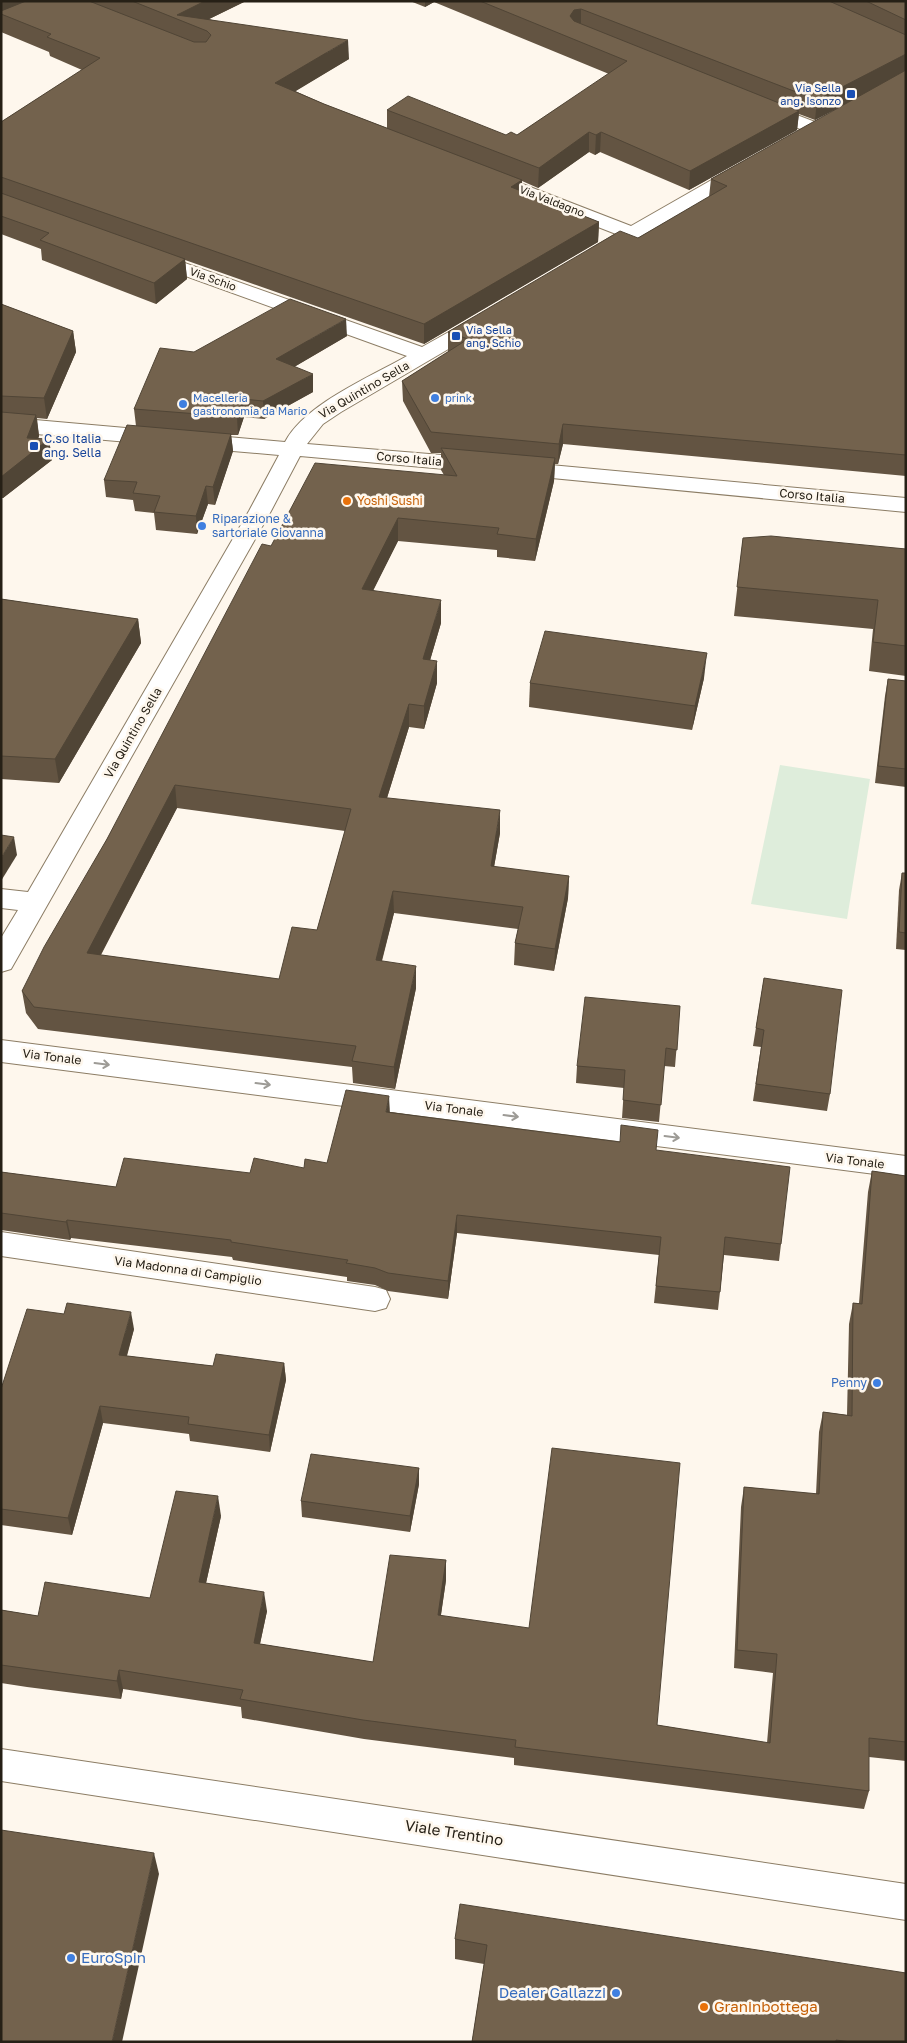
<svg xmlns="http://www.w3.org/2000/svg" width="907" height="2043" font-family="'Golos Text',sans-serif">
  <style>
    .green { fill: #deeddb }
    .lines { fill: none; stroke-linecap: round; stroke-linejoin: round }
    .minor-casing { stroke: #8c7d65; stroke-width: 2 }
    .minor { fill: #fff; fill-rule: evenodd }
    .wall { fill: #635442; fill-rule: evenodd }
    .shaded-wall { fill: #504536 }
    .building { fill: #73624d; stroke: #504536; fill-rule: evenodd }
    .oneway { stroke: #9d9b96 }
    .transit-dot { fill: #1a4fb4; stroke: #fef7ed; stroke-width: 2 }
    .shop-dot { fill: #3f7fe0; stroke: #fef7ed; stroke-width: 2 }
    .food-dot { fill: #e8710a; stroke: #fef7ed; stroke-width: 2 }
    .labels { text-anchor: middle; stroke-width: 5; stroke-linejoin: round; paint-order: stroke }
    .far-transit-label { font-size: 11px; fill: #164399; stroke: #fef7ed; text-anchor: end }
    .far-street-label { font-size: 11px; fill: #262016; stroke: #fef7ed }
    .far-shop-label { font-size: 11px; fill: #366cbe; stroke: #fef7ed; text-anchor: start }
    .street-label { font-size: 12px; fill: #262016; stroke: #fef7ed }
    .transit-label { font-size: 12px; fill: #164399; stroke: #fef7ed; text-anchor: start }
    .food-label { font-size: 12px; fill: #c56008; stroke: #fef7ed; text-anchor: start }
    .shop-label { font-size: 12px; fill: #366cbe; stroke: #fef7ed; text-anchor: start }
    .near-street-label { font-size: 15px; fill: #262016; stroke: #fef7ed }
    .near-shop-label { font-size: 15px; fill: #366cbe; stroke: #fef7ed; text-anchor: start }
    .near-food-label { font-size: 15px; fill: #c56008; stroke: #fef7ed; text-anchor: start }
  </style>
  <rect width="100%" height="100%" fill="#fef7ed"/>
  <polygon class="green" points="780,765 870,779 847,919 751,904"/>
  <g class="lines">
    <g class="minor-casing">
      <g id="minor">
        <polygon points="763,102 823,125 826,129 823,133 816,135 756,112 754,108 756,104"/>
        <polygon points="743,164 750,166 753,170 750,174 603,258 596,260 589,258 586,254 589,250 616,234 480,181 477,177 480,173 494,173 631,226 736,166"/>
        <path d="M151 251 422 347 472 319 479 317 486 319 489 323 486 327 341 412 323 424 307 444 478 458 486 460 489 465 486 470 478 472 300 456 271 511 11 969 1 972V938L18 910 1 908V889L28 892 249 511 279 455 1 431V417L285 442C305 404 370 377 407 356L144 261 141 257 144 253Z"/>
        <polygon points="518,462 906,498 906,512 510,474 507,469 510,464"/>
        <polygon points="1,1040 906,1156 906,1178 1,1062"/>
        <polygon points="1,1232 375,1287 386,1290 390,1299 386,1308 375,1311 1,1256"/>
        <polygon points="1,1749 906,1884 906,1920 1,1781"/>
      </g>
    </g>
    <use href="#minor" class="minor"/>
  </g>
  <g class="wall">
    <path d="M1 1H246L209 19 349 59 295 91 324 104 387 128V110L506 135H517L609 74 434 2 425 7 410 1H906V476L563 444 558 464H555L554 481 535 561 497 557V550L398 541 373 590 441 623 430 660 437 683 424 729 409 727 387 798 500 833 494 867 569 876 568 898 554 971 514 965 515 943 518 929 394 913 382 961 416 988 395 1089 353 1083 352 1067 38 1029 26 1013 22 991 271 546 444 475 441 470V453H431L403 401 402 381 448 352V332L638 238 709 197 711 179 859 97 815 120 799 114 797 130 689 190 600 152 595 155 589 152 538 188 522 181 521 191 599 222 598 242 424 344 185 260 187 279 156 304 42 260 41 249 1 234V122L82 70 50 56 49 52 1 32ZM177 808 345 831 317 930 279 979 101 955Z"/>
    <polygon points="1,304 73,331 76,352 47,419 37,418 39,436 38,439 49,439 52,460 3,498 1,498"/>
    <polygon points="347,336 294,367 313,392 264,419 244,417 238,435 231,435 233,451 215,505 208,504 197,534 156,530 154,513 135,511 133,500 106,497 104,480 136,426 134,409 194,352"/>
    <polygon points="743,538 906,549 906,676 869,671 873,629 734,616"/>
    <polygon points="1,599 138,619 141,643 59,783 1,779"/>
    <polygon points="704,678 692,730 529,707 530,683"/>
    <polygon points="888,679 906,681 906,787 875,783 885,696"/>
    <polygon points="902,873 906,873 906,950 896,949 899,890"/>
    <polygon points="764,978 830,1094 827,1111 753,1101 761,1047 753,1046"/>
    <polygon points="680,1006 675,1067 664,1066 659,1122 622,1118 624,1088 576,1083 577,1066"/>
    <polygon points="390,1112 656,1150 781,1244 779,1261 724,1255 718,1310 654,1303 659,1255 457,1233 448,1299 388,1291 375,1285 347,1281 347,1277 233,1260 232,1257 71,1238 70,1240 1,1230 1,1172 116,1187 304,1168 327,1163"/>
    <polygon points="872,1171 906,1176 906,1761 869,1757 869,1791 864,1809 514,1765 514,1758 364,1739 242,1718 241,1707 123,1689 121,1699 27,1687 1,1683 1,1610 38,1616 150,1598 221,1516 206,1583 267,1611 260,1644 373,1662 446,1560 446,1580 441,1615 657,1725 767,1743 773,1673 734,1668 741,1507 744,1487 816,1494 819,1432 823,1412 847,1415 849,1324 853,1303 859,1303 868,1192"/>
    <polygon points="134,1329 127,1356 213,1366 284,1363 286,1380 270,1452 190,1441 189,1434 103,1423 72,1535 1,1525 1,1389"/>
    <polygon points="419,1468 419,1484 410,1532 302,1517 301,1501"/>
    <polygon points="455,1939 906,1973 906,2042 472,2042 484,1964 455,1959"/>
  </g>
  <g class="shaded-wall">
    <polygon points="1,1 35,1 1,14"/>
    <polygon points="205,1 246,1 195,26 177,15"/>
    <polygon points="425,1 434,1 434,2 425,7"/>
    <polygon points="581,9 581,28 574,29 570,16 574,10"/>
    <polygon points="348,40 349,59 276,103 275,83"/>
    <polygon points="906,54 906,72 815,120 817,100"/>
    <polygon points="799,111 797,130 689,190 690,171"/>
    <polygon points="589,132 589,152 538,188 539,168"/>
    <polygon points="601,132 600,152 595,155 596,135"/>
    <polygon points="522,180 521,200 511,187"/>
    <polygon points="599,222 598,242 424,344 424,324"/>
    <polygon points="185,259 187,279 156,304 154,283"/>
    <polygon points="346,319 347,336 277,377 276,359"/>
    <polygon points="73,331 76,352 47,419 44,398"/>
    <polygon points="313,374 313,392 264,419 263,401"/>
    <polygon points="243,399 244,417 238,435 237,417"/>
    <polygon points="36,415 39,436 32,453 49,439 52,460 3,498 1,485 1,477 27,438"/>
    <polygon points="563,424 563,444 558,464 559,444"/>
    <polygon points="231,434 233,451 215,505 213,487"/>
    <polygon points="555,458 554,481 535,561 536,539"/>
    <polygon points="206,486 208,504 197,534 196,516"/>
    <polygon points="398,518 398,541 363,611 362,589"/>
    <polygon points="441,600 441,623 424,681 423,659"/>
    <polygon points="138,619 141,643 59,783 55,759"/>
    <polygon points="707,653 704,678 692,730 695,706"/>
    <polygon points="437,661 437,683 424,729 424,706"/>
    <polygon points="409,704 409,727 380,820 379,797"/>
    <polygon points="175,785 177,808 90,975 87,953"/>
    <polygon points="500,810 500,833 490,889 491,866"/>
    <polygon points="14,837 17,855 1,881 1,858"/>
    <polygon points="569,876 568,898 554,971 555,949"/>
    <polygon points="393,891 394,913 376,982 376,960"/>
    <polygon points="416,966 416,988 395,1089 394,1067"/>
    <polygon points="389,1096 390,1114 386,1112"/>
    <polygon points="457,1215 457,1233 448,1299 448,1281"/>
    <polygon points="67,1220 71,1238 70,1240 66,1222"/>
    <polygon points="131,1312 134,1329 122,1372 119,1355"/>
    <polygon points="284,1363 286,1380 270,1452 269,1435"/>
    <polygon points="100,1406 103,1423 72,1535 68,1518"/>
    <polygon points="419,1468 419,1484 410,1532 410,1516"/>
    <polygon points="218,1496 221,1516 202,1601 199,1582"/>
    <polygon points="446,1560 446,1580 438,1634 438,1615"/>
    <polygon points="264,1592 267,1611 256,1662 254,1643"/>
    <polygon points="119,1670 123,1689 121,1699 117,1681"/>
    <polygon points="154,1853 159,1874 122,2042 112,2042"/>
  </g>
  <g class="building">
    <polygon points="26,1 89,1 194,42 206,42 211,35 207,31 132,1 205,1 177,15 348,40 275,83 324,104 522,180 511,187 599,222 424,324 1,177 1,122 100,58 47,37 51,34 1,14 1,11"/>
    <polygon points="480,1 829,1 906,35 906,54 817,100 581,9 574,10 570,16 574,21 799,111 690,171 601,132 596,135 589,132 539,168 387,110 408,96 506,135 511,132 517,135 627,61"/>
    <polygon points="866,1 906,1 906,20"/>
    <polygon points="906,70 906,455 563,424 559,444 431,432 402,381 468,339 448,332 620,231 638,238 727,186 711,179"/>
    <polygon points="1,193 185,259 154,283 40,240 49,233 1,216"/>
    <polygon points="290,299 346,319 276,359 313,374 263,401 243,399 237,417 134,409 160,348 194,352"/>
    <polygon points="1,304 73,331 44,398 1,396"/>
    <polygon points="1,412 36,415 27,438 49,439 1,477"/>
    <polygon points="127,425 231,434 213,487 206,486 196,516 154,512 160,496 133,493 137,482 104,480"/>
    <path d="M441 448 555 458 536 539 497 534 499 528 398 518 362 589 441 600 423 659 437 661 424 706 409 704 379 797 500 810 491 866 569 876 555 949 515 943 523 907 393 891 376 960 416 966 394 1067 352 1061 356 1046 34 1007 22 991 44 947 107 839 262 544 271 546 315 463 457 476ZM175 785 351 809 317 930 292 927 279 979 87 953Z"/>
    <polygon points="771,536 906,549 906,646 873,642 878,600 737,587 743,538"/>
    <polygon points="1,599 138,619 55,759 1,756"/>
    <polygon points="545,631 707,653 695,706 530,683"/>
    <polygon points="888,679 906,681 906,769 878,766"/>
    <polygon points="1,835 14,837 1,858"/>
    <polygon points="902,873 906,873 906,933 899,932"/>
    <polygon points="764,978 842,990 830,1094 756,1084 764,1030 756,1028"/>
    <polygon points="585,997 680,1006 677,1050 666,1048 661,1105 623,1100 625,1070 577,1066"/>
    <polygon points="346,1090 389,1096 386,1112 620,1142 621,1125 658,1130 656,1150 790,1167 781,1244 725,1237 720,1292 656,1286 661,1237 457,1215 448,1281 388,1273 375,1268 346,1263 348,1260 231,1242 231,1240 67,1220 66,1222 1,1213 1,1172 116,1187 124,1158 250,1173 254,1158 304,1168 305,1159 327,1163"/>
    <polygon points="872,1171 906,1176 906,1742 869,1738 869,1791 515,1747 516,1740 363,1720 240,1699 243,1690 119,1670 117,1681 1,1665 1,1610 38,1616 45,1582 150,1598 176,1491 218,1496 199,1582 264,1592 254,1643 373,1662 390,1555 446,1560 438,1615 529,1628 552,1448 680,1463 657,1725 770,1743 777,1654 737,1650 744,1487 819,1494 823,1412 852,1416 853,1303 862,1304"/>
    <polygon points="67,1303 131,1312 119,1355 213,1366 216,1354 284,1363 269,1435 188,1424 189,1417 100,1406 68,1518 1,1509 1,1389 27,1309 64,1314"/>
    <polygon points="311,1454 419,1468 410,1516 301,1501"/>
    <polygon points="1,1830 154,1853 112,2042 1,2042"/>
    <polygon points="460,1904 906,1973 906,2042 851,2042 836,2040 836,2042 472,2042 487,1945 455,1939"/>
  </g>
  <defs><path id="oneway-shaft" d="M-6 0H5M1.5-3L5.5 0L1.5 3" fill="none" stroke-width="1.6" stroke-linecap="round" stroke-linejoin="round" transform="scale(1.25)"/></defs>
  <g class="oneway">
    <use href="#oneway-shaft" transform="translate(102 1064) rotate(7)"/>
    <use href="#oneway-shaft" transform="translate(263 1084) rotate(7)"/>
    <use href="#oneway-shaft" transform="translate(511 1116) rotate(7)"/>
    <use href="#oneway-shaft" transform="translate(672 1137) rotate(7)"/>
  </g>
  <g class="transit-dot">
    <rect x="846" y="89" width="10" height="10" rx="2.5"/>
    <rect x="451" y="331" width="10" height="10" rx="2.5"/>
    <rect x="29" y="441" width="10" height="10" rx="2.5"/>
  </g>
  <g class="shop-dot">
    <circle cx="435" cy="398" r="5"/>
    <circle cx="183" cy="404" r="5"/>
    <circle cx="202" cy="526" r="5"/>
    <circle cx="877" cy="1383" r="5"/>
    <circle cx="71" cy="1958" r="5"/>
    <circle cx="616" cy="1993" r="5"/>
  </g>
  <g class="food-dot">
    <circle cx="347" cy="501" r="5"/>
    <circle cx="704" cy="2007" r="5"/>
  </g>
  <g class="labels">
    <g class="far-transit-label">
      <text x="841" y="92">Via Sella<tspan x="841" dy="13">ang. Isonzo</tspan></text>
      <text x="466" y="334" text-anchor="start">Via Sella<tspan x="466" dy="13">ang. Schio</tspan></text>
    </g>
    <g class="far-street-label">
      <text transform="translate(552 201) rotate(21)" y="4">Via Valdagno</text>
      <text transform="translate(213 279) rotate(20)" y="4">Via Schio</text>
    </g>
    <g class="far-shop-label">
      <text x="193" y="402">Macelleria<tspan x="193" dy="13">gastronomia da Mario</tspan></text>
      <text x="445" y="402">prink</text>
    </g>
    <g class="street-label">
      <text transform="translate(364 390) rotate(-30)" y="4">Via Quintino Sella</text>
      <text transform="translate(409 459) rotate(5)" y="4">Corso Italia</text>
      <text transform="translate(812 496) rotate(5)" y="4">Corso Italia</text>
      <text transform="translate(133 733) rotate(-60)" y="4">Via Quintino Sella</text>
      <text transform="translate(52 1057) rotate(7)" y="4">Via Tonale</text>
      <text transform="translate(454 1109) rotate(7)" y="4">Via Tonale</text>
      <text transform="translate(855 1161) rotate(7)" y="4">Via Tonale</text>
      <text transform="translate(188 1271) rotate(8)" y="4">Via Madonna di Campiglio</text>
    </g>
    <g class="transit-label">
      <text x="44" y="443">C.so Italia<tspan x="44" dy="14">ang. Sella</tspan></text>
    </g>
    <g class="food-label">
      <text x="357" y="505">Yoshi Sushi</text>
    </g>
    <g class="shop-label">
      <text x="212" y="523">Riparazione &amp;<tspan x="212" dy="14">sartoriale Giovanna</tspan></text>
      <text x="867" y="1387" text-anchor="end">Penny</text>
    </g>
    <g class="near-street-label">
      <text transform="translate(454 1833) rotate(9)" y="5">Viale Trentino</text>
    </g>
    <g class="near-shop-label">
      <text x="81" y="1963">EuroSpin</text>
      <text x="606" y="1998" text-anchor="end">Dealer Gallazzi</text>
    </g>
    <g class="near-food-label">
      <text x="714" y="2012">Graninbottega</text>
    </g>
  </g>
  <rect width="907" height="2043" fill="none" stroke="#262016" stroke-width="5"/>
</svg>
